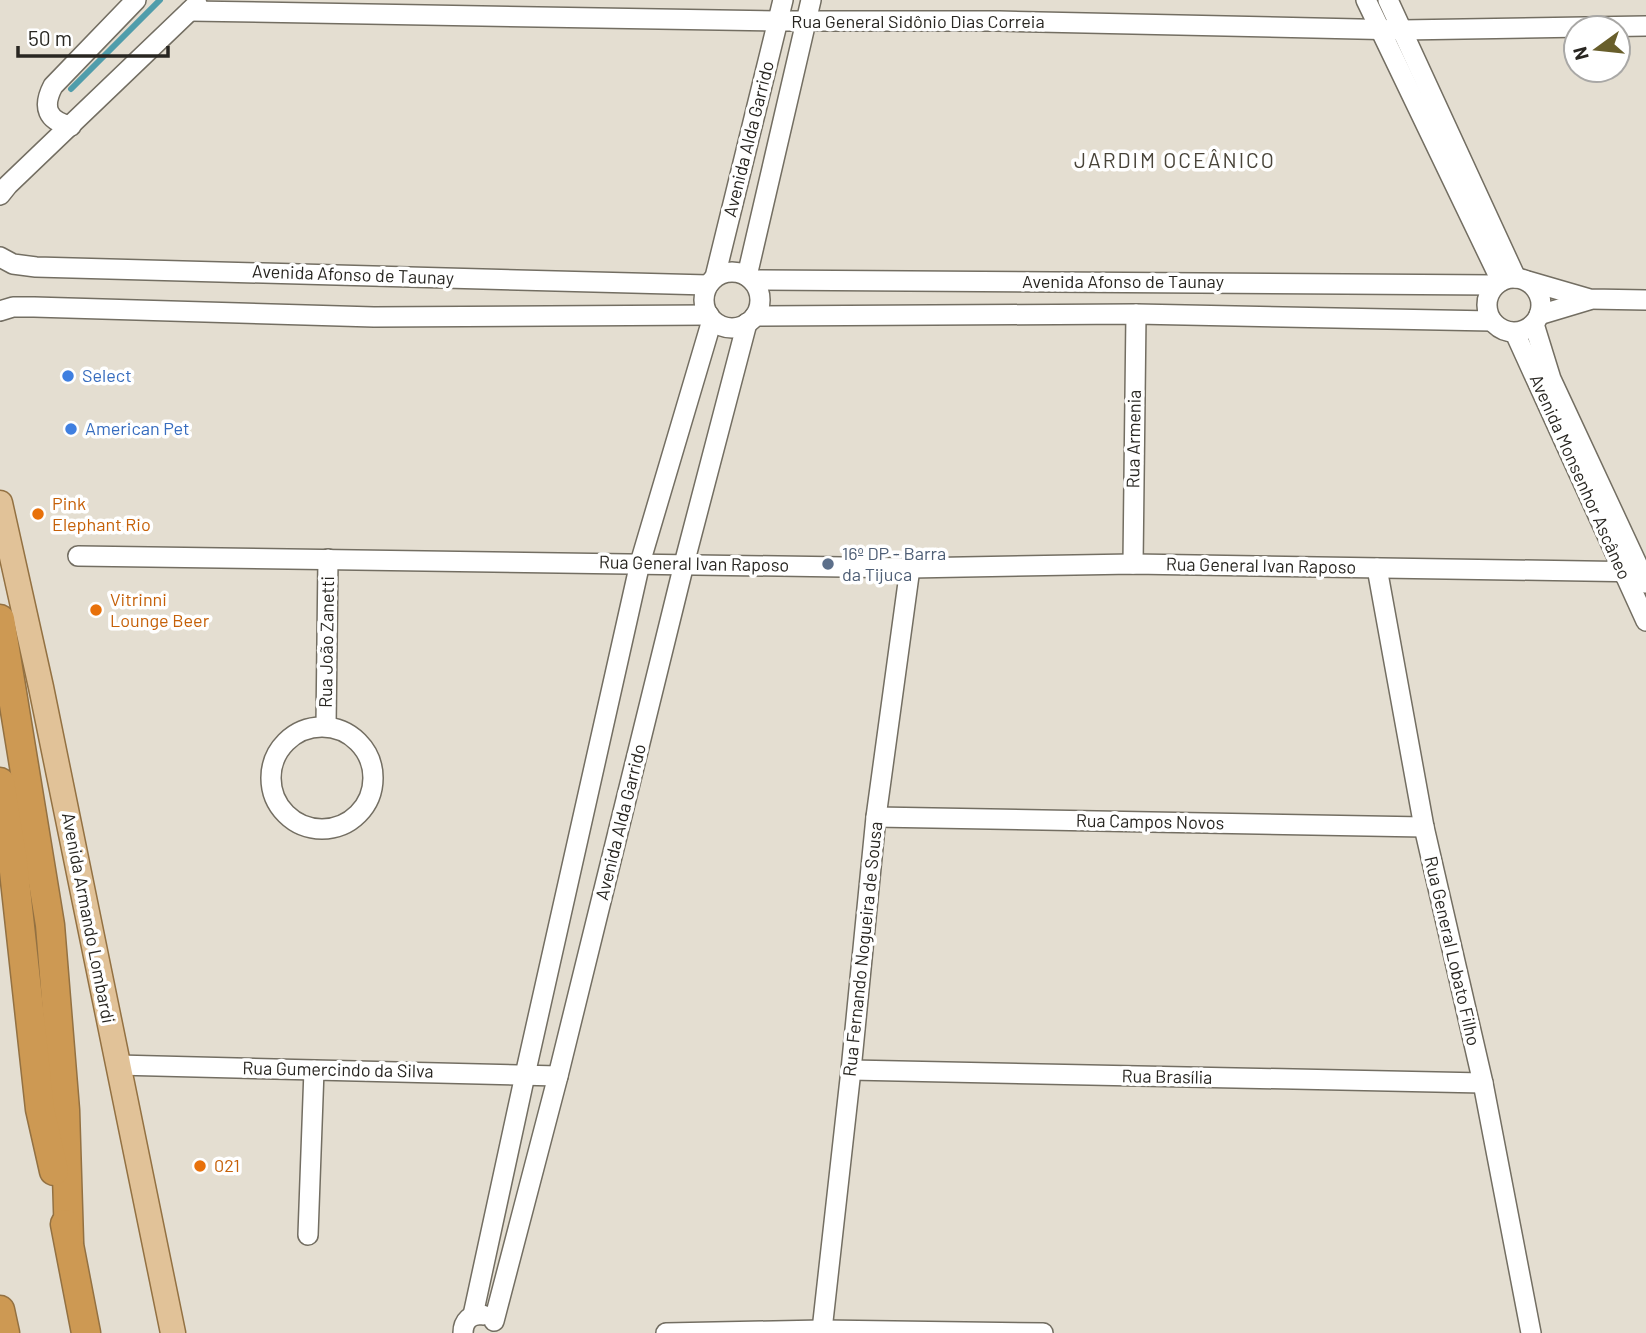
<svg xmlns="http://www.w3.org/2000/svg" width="1646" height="1333" font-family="Barlow,sans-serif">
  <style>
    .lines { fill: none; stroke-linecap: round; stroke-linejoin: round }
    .stream { stroke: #509dab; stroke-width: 6 }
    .minor-casing { stroke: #736e62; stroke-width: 22 }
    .major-casing { stroke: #937142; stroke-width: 27 }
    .highway-casing { stroke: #937142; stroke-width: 31 }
    .minor { stroke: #fff; stroke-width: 19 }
    .major { stroke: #e1c298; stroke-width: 24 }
    .highway { stroke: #cd9953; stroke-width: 28 }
    .shop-dot { fill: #3f7fe0; stroke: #fff; stroke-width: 2.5 }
    .food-dot { fill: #e8710a; stroke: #fff; stroke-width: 2.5 }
    .service-dot { fill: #5c6f8a; stroke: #fff; stroke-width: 2.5 }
    .labels { text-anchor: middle; stroke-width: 7; stroke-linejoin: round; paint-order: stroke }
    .street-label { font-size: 18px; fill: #282621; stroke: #fff }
    .shop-label { font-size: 18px; fill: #366cbe; stroke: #fff; text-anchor: start }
    .food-label { font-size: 18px; fill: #c56008; stroke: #fff; text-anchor: start }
    .service-label { font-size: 18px; fill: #4e5e75; stroke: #fff; text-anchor: start }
    .quarter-label { font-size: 21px; letter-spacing: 2px; fill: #494439; stroke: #fff }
  </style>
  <rect width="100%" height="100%" fill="#e4ded1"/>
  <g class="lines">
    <polyline class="stream" points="71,89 160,0"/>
    <g class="minor-casing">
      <g id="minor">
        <polyline points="1366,0 1501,281"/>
        <polyline points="1388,0 1516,278"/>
        <polyline points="190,11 778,21 999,21 1402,30 1646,26"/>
        <path d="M71 126C47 121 42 107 53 86L136 0"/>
        <polyline points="0,195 8,185 197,4"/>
        <polyline points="0,257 13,264 36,267 708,285"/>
        <circle cx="732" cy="300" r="28"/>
        <polyline points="747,276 811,0"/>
        <polyline points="715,277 783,0"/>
        <circle cx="1514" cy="305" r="27"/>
        <polyline points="752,280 1495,285"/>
        <polyline points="1528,281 1590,299 1646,300"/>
        <polyline points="0,311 13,307 34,307 374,317 709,315"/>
        <polyline points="1539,315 1589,300"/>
        <polyline points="755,316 1136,314 1492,321"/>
        <polyline points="1534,324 1551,379 1646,583"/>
        <polyline points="1515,333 1646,621"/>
        <polyline points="78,556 910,568 1133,564 1646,572"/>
        <polyline points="1133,564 1136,314"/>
        <polyline points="1377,568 1424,827 1483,1083 1531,1333"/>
        <polyline points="326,726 328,559"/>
        <circle cx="322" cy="778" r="51"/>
        <polyline points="876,817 1424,827"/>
        <polyline points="117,1065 558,1076"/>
        <polyline points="851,1070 1483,1083"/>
        <polyline points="308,1235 314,1070"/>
        <polyline points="473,1315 525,1075 640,563 712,320"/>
        <polyline points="494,1321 558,1076 684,564 747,323"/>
        <polyline points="822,1330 851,1070 876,817 910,568"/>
        <path d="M463 1333C463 1321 471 1313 483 1315"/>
        <polyline points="666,1333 822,1330 1043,1333"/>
      </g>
    </g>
    <g class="major-casing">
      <polyline id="major" points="0,503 41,687 173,1333"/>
    </g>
    <g class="highway-casing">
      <g id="highway">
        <polyline points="0,619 50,925 65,1110 69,1241"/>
        <polyline points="0,782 13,862 40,1109 54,1171"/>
        <polyline points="65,1224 86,1333"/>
        <polyline points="0,1310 5,1333"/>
      </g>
    </g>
    <use href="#minor" class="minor"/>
    <use href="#major" class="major"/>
    <use href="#highway" class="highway"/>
  </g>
  <g class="shop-dot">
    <circle cx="68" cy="376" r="7"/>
    <circle cx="71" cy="429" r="7"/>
  </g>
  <g class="food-dot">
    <circle cx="38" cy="514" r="7"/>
    <circle cx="96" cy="610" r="7"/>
    <circle cx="200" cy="1166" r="7"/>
  </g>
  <circle class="service-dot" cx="828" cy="564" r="7"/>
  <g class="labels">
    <g class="street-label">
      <text x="918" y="28">Rua General Sidônio Dias Correia</text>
      <text transform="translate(749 139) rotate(-76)" y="6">Avenida Alda Garrido</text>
      <text transform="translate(353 275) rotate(2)" y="6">Avenida Afonso de Taunay</text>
      <text x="1123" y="288">Avenida Afonso de Taunay</text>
      <text transform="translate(1134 439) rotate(-89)" y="6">Rua Armenia</text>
      <text transform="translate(1580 477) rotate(66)" y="6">Avenida Monsenhor Ascâneo</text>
      <text transform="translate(694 564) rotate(1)" y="6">Rua General Ivan Raposo</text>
      <text transform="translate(1261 566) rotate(1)" y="6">Rua General Ivan Raposo</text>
      <text transform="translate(327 642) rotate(-89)" y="6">Rua João Zanetti</text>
      <text transform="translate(621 822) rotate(-76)" y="6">Avenida Alda Garrido</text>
      <text transform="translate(1150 822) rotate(1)" y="6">Rua Campos Novos</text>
      <text transform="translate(88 918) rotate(79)" y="6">Avenida Armando Lombardi</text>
      <text transform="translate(863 949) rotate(-84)" y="6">Rua Fernando Nogueira de Sousa</text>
      <text transform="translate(1452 951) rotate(77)" y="6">Rua General Lobato Filho</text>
      <text transform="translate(338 1070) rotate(1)" y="6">Rua Gumercindo da Silva</text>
      <text transform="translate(1167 1077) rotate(1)" y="6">Rua Brasília</text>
    </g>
    <g class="shop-label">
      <text x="82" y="382">Select</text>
      <text x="85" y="435">American Pet</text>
    </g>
    <g class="food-label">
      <text x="52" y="510">Pink<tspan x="52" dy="21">Elephant Rio</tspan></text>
      <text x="110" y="606">Vitrinni<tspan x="110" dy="21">Lounge Beer</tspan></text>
      <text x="214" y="1172">021</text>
    </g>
    <g class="service-label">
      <text x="842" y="560">16º DP - Barra<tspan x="842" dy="21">da Tijuca</tspan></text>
    </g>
    <g class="quarter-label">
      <text x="1175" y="168">JARDIM OCEÂNICO</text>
    </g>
  </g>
  <g transform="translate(1597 49) rotate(255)"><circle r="33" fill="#ffffff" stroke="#a9a8a6" stroke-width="2"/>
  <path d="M0-5L12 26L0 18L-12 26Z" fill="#685e2b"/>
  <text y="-10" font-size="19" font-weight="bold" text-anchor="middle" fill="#282621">N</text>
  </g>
  <path d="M18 46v10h150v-10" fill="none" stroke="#282621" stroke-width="3.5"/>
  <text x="28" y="46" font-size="21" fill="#282621" stroke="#ffffff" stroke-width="5" paint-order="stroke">50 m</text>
</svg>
